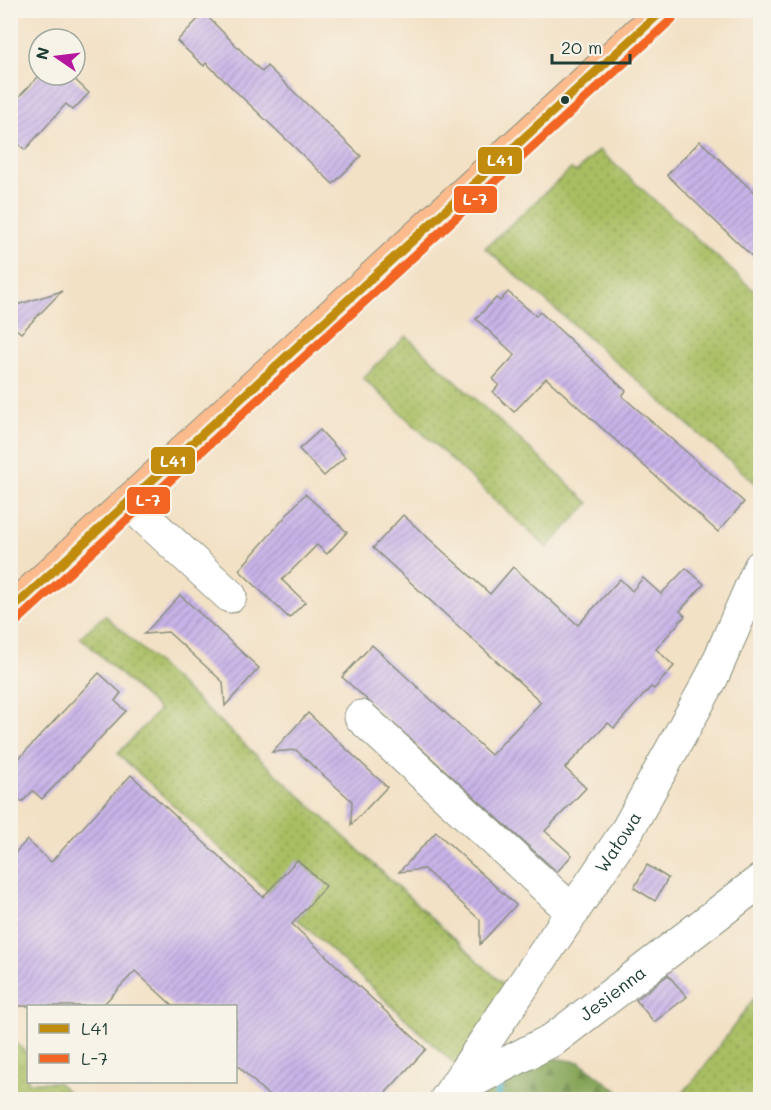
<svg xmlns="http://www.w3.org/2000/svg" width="771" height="1110" font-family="Mali,sans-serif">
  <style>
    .grass { fill: url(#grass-dots); stroke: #647e4b; stroke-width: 1.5 }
    .forest { fill: url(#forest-firs); stroke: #527146; stroke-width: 1.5 }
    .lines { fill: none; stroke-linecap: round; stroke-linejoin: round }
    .stream { stroke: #41aec0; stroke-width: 8 }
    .building { fill: url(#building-hatch) }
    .minor-casing { stroke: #898f7d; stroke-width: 35 }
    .major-casing { stroke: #898f7d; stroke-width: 35 }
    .minor { stroke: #fff; stroke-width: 33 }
    .major { stroke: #fbbb8d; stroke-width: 33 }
    .bus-1-casing { stroke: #f7f3e8; stroke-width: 14 }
    .bus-2-casing { stroke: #f7f3e8; stroke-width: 14 }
    .bus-1 { stroke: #c18c0d; stroke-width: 9 }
    .bus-2 { stroke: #f26522; stroke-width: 9 }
    .bus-dot { fill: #1f3d34; stroke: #f7f3e8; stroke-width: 2 }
    .labels { text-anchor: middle; stroke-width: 5; stroke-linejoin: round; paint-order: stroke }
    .street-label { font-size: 18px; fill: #1f3d34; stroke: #f7f3e8 }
    .line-badge { stroke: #f7f3e8; stroke-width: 2 }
    .badge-label { font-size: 16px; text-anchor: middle; font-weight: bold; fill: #fff }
  </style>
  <defs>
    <pattern id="grass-dots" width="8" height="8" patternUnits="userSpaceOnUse" patternTransform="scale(1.5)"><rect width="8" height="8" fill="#a9be62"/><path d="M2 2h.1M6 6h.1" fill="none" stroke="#899c52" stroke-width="1.8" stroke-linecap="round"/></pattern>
    <pattern id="forest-firs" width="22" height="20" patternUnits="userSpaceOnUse" patternTransform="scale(1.5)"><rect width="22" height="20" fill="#86a558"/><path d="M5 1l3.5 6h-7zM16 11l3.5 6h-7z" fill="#6d884a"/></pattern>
    <pattern id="building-hatch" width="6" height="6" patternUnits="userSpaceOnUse" patternTransform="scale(1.5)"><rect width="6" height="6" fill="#c9b4e9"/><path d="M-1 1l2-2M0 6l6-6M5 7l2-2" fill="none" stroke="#a394be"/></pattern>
  </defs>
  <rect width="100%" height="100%" fill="#f7f3e8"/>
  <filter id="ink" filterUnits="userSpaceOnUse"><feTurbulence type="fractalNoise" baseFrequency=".0167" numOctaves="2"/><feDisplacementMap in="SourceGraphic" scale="12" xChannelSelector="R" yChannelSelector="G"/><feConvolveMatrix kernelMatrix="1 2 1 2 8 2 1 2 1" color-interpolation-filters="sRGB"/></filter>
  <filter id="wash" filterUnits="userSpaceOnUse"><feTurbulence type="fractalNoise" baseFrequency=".008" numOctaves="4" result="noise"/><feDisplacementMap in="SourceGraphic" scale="24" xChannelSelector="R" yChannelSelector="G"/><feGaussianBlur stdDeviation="1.35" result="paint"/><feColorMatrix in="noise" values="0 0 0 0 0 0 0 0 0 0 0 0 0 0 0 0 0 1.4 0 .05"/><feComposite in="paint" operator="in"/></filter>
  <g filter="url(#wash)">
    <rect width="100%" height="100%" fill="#f3e1c6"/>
    <g class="grass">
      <polygon points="599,150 760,296 760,487 485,248 571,169 576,172"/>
      <polygon points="406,336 589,503 547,548 363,378"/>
      <polygon points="105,615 506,987 457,1066 118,754 159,710 80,637"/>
      <polygon points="760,990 760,1099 677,1099 696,1078"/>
      <polygon points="11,1038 28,1055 28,1082 57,1082 76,1099 11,1099"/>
    </g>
    <polygon class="forest" points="538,1056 580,1062 626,1097 639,1099 474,1100 475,1095"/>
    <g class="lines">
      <polyline class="stream" points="497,1100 500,1083"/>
    </g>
    <g id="blocks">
      <g class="building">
        <polygon points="204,13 262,72 267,66 361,156 333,184 206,63 204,66 177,41"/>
        <polygon points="40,75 70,75 89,93 73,110 66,104 25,150 10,136 10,106"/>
        <polygon points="700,141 760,198 760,264 667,175"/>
        <polygon points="62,291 21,333 10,324 10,307"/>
        <polygon points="508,292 536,316 540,312 626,391 622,396 744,502 718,532 546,378 514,412 493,392 499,385 493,379 515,355 476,319 496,298 500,301"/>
        <polygon points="320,430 345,457 324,476 299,449"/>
        <polygon points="305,494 347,532 327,554 317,545 282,580 305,602 289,618 239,570"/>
        <polygon points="403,515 490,594 513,567 578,625 620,579 632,591 643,578 661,594 686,568 704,584 680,611 685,616 656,649 674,666 654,689 651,687 614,728 608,723 565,768 586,788 545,831 572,855 557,872 342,677 372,645 491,755 541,702 373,548"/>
        <polygon points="180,595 259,668 225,706 223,682 168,632 144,634"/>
        <polygon points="99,673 121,693 115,701 126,711 42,799 33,791 22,802 10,791 10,768"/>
        <polygon points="308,713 387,787 351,825 352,801 314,767 296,750 272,752"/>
        <polygon points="131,775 263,897 297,860 326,886 292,924 426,1049 379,1100 273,1100 236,1064 236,1006 173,1006 135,971 102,1006 10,1006 10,858 27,840 51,862"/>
        <polygon points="436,832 516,905 480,944 480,920 424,869 399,872"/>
        <polygon points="647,865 668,878 655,901 634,888"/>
        <polygon points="668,975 687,997 654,1022 636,1000"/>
      </g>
    </g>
  </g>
  <g filter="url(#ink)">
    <use href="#blocks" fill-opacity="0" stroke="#898f7d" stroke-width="1.5"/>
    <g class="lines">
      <g class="minor-casing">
        <g id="minor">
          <polyline points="128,502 230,596"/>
          <polyline points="361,717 573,912"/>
          <path id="s1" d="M453 1091 554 1039 760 881"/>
          <path id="s2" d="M446 1100 628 829 712 677 760 567"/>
        </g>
      </g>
      <g class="major-casing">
        <polyline id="major" points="10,611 664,10"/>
      </g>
      <use href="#minor" class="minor"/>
      <use href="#major" class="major"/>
      <g class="bus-1-casing">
        <polyline id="bus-1" points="10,611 663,10"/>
      </g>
      <g class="bus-2-casing">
        <polyline id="bus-2" points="18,620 672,19"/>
      </g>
      <use href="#bus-1" class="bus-1"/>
      <use href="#bus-2" class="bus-2"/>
    </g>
  </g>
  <circle class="bus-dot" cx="565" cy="100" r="5"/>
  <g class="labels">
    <g class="street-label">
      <text dy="6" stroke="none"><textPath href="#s2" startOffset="310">Wałowa</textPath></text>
      <text dy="6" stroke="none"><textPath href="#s1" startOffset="188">Jesienna</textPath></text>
    </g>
  </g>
  <g class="line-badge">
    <rect x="477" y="146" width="46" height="29" rx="6" fill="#c18c0d"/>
    <rect x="453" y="185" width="45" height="29" rx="6" fill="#f26522"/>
    <rect x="150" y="446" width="46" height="29" rx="6" fill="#c18c0d"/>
    <rect x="126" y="486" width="45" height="29" rx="6" fill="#f26522"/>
  </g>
  <g class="badge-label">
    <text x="500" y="166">L41</text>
    <text x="475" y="205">L-7</text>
    <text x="173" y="467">L41</text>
    <text x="148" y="506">L-7</text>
  </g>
  <rect width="771" height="1110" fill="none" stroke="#f7f3e8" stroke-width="36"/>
  <rect x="27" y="1005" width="210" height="78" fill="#f7f3e8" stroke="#a1aaa0" stroke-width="1.5"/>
  <rect x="39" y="1024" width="30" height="9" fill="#c18c0d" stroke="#a1aaa0" stroke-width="1.5"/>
  <text x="81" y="1035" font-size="18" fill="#1f3d34">L41</text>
  <rect x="39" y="1054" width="30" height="9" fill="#f26522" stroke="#a1aaa0" stroke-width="1.5"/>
  <text x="81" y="1065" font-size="18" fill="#1f3d34">L-7</text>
  <g transform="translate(57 57) rotate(284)"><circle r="28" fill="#f7f3e8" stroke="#a1aaa0" stroke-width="1.5"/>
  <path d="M0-4.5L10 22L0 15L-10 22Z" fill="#b5179e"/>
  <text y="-9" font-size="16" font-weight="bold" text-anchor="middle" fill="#1f3d34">N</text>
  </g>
  <path d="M552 54v9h78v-9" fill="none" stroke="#1f3d34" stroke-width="3"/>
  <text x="561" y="54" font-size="18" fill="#1f3d34" stroke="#f7f3e8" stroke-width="4.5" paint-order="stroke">20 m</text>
</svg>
